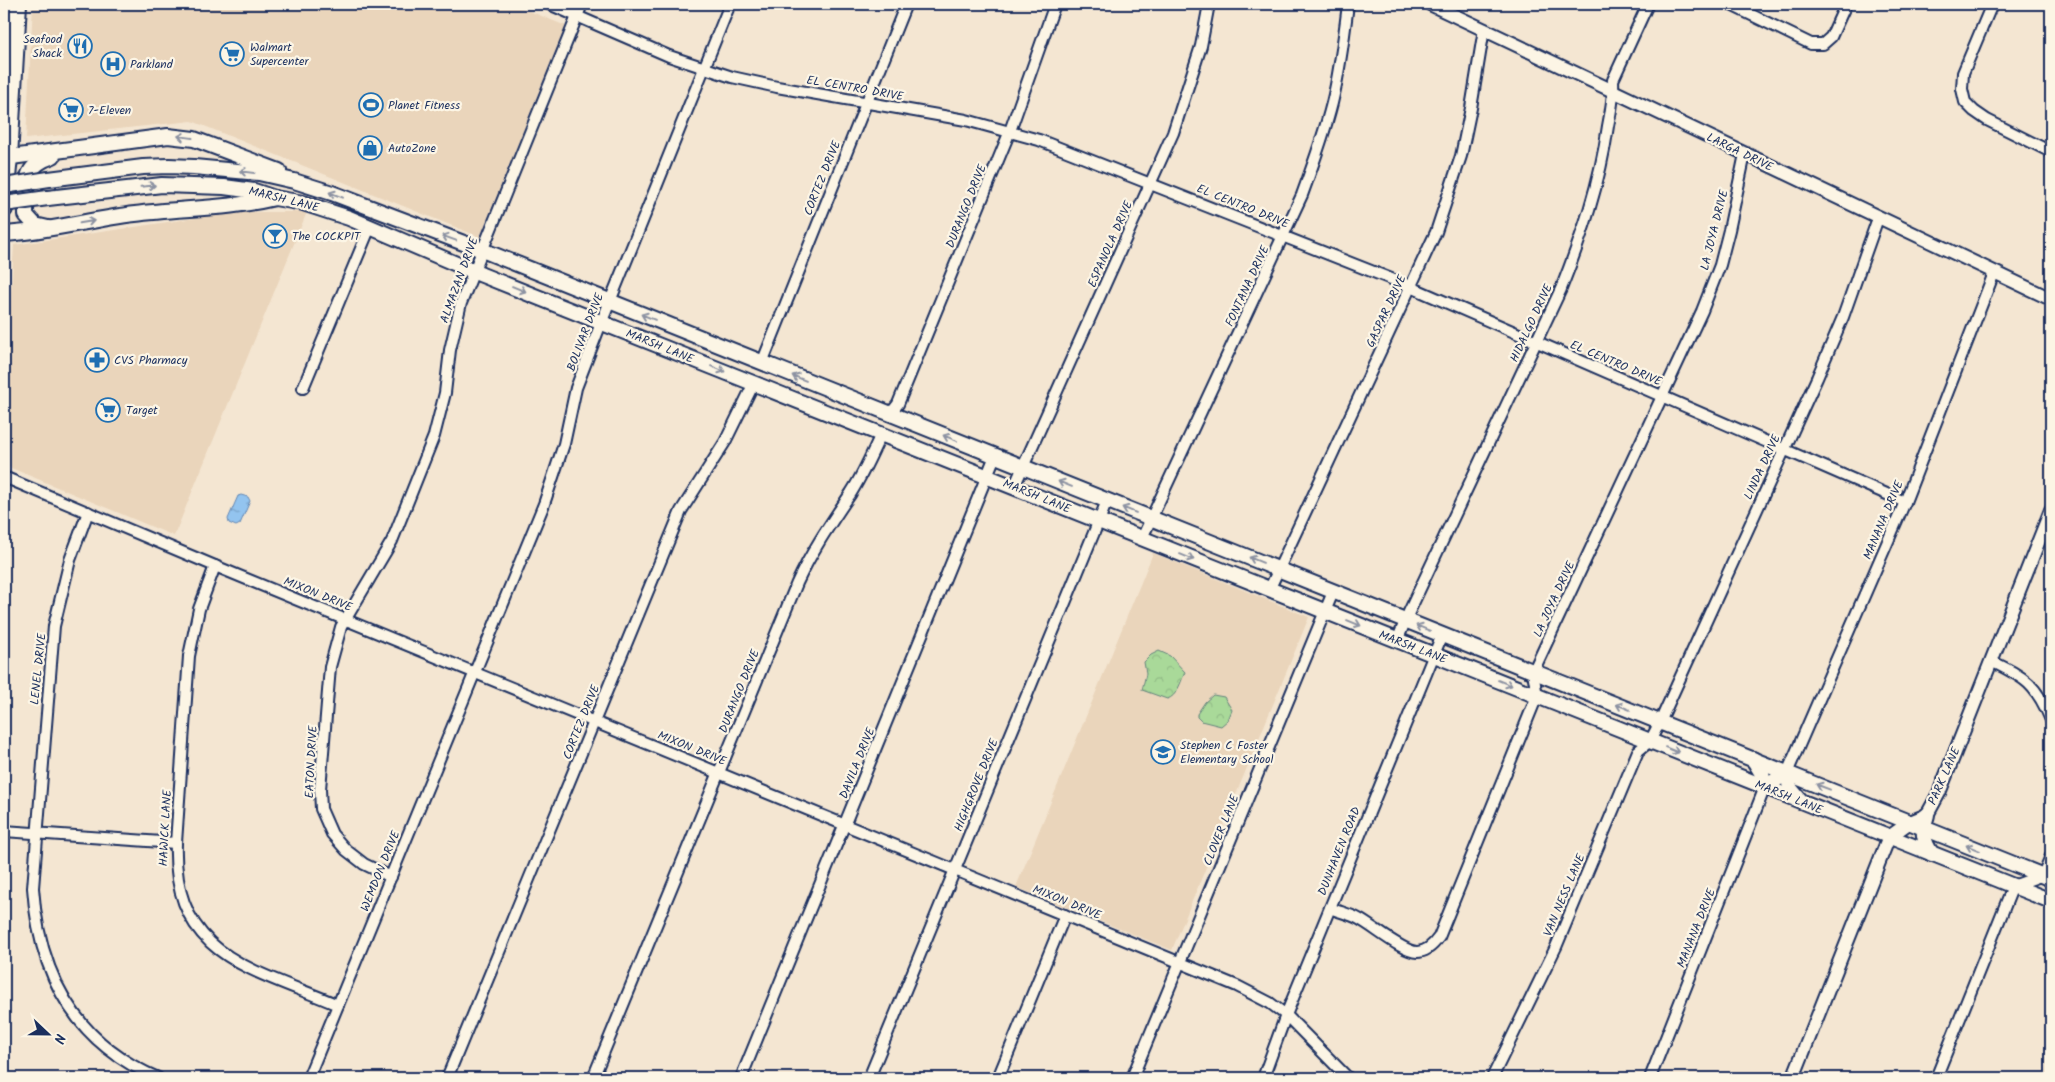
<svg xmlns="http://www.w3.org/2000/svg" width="2055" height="1082" font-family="Kalam,sans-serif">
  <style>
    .built { fill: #ead5bb }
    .forest { fill: url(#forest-crowns); stroke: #62847c }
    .water { fill: url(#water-ripples); stroke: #6388b5 }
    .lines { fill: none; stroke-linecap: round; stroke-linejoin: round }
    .minor-casing { stroke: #1b2f5e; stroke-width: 14 }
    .tertiary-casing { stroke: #1b2f5e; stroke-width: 16 }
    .secondary-casing { stroke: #1b2f5e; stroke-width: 18 }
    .primary-casing { stroke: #1b2f5e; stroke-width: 20 }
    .minor { stroke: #fcf5e5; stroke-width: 10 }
    .tertiary { stroke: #fcf5e5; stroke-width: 12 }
    .secondary { stroke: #fcf5e5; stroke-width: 14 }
    .primary { stroke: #fcf5e5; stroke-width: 16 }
    .secondary-bridge-casing { stroke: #1b2f5e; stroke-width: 18; stroke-linecap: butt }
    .secondary-bridge { stroke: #fcf5e5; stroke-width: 14 }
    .oneway { stroke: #8c92a2 }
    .labels { text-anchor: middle; stroke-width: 4.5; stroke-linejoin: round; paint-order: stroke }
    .poi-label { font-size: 12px; fill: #1b2f5e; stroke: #fcf5e5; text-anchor: start }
    .street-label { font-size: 12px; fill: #1b2f5e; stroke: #fcf5e5 }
  </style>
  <defs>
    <pattern id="forest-crowns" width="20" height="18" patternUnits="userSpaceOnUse" patternTransform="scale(1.25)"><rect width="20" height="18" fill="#a9d999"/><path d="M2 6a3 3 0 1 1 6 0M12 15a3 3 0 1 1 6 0" fill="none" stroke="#91bb86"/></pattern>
    <pattern id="water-ripples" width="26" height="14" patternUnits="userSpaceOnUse" patternTransform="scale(1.25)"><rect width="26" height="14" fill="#93c4ef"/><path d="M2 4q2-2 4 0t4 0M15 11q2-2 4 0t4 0" fill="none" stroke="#77a0c5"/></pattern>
  </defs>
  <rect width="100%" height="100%" fill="#f4e6d2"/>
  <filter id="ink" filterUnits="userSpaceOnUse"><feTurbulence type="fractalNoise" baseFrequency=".02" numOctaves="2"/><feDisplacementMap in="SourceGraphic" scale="10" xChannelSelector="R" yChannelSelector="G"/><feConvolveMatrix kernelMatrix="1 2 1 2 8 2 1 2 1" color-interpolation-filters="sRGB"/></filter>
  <g filter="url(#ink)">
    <g class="built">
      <polygon points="33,4 512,4 566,26 480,237 192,121 26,139"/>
      <polygon points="235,212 307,212 174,536 4,465 4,399 14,245"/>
      <polygon points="1153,553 1309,617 1172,950 1016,887"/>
    </g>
    <g class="forest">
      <path d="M1159 651 1170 656 1185 672C1181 681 1177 697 1167 699L1142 690 1146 674 1144 662 1151 655Z"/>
      <polygon points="1213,695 1224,697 1232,710 1228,720 1221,726 1201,721 1197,717 1197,714 1205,702"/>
    </g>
    <polygon class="water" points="241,495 248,497 250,501 240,524 236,526 229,523 228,519 238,496"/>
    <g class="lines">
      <g class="minor-casing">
        <g id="minor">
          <polyline points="549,4 669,56 732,77 777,87 966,120 1039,140 1404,284 1905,502"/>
          <polyline points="1729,4 1811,44 1823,44 1831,37 1846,4"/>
          <polyline points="1992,4 1963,73 1962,89 1965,102 1974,111 1987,120 2051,152"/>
          <polyline points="762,363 906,4"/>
          <polyline points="303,388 370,227"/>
          <polyline points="890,414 898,404 1010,131 1055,4"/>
          <polyline points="4,477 215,566 1237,986 1270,1003 1286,1015 1348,1078"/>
          <polyline points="1014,487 1173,133 1201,46 1209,4"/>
          <path d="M88 512 70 560 54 626 33 888C39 975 75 1043 158 1078"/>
          <path d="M1142 538 1302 195C1313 165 1324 135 1332 103 1340 71 1344 37 1348 4"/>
          <path d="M215 566 199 609 189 656 176 843C172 957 252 968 338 1005"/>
          <polyline points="1269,590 1436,232 1461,156 1471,108 1484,29"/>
          <path d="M1397 641 1409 612 1561 289C1582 236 1600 183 1608 126 1611 111 1614 96 1613 80L1648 4"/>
          <path d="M1991 661C2026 678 2036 684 2051 720"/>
          <polyline points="1787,773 1905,502 1994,273"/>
          <polyline points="4,831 176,843"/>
          <polyline points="391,877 364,864 346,850 332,834 321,809 320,789 330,667 341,627 392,541 434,436 445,393 450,350 461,303 582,4"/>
          <path d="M1330 908C1339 912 1350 914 1359 919 1374 927 1403 952 1417 952 1427 952 1434 944 1439 937L1537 696 1533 672 1702 311 1720 265 1729 230 1745 154"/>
          <polyline points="308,1078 544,504 564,444 576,388 598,331 730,4"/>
          <polyline points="447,1078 681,511 725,442 754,383"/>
          <path d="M593 1078 797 583C812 550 831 523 851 493 863 474 872 454 881 434"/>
          <polyline points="741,1078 995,456"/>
          <polyline points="869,1078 1107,501"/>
          <polyline points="998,1078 1065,915"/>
          <polyline points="1132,1078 1333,592"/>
          <polyline points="1263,1078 1286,1015 1442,635"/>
          <polyline points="1492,1078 1556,947 1638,751 1650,741 1660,722 1817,378 1843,317 1878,218"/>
          <polyline points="1650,1078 1765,787"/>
          <polyline points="1936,1078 2013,886 2043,875 2051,856"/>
        </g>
      </g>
      <g class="tertiary-casing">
        <g id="tertiary">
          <polyline points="1430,4 2051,299"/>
          <polyline points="1793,1078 1889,837 1910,822 1927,815 1939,793 2051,510"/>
        </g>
      </g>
      <g class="secondary-casing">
        <g id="secondary">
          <polyline points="4,158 168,136 194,139 279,171"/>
          <polyline points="49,179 143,167 169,166 194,167 259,173 294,181 332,193 482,250 2051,879"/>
          <polyline points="48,198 162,185 224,187 254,191 275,198 303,203 349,218 482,275 2051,901"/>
          <path d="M48 228 35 225 26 215C27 185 20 167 53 156"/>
          <path d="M4 234C48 232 91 219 135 214 182 208 229 209 275 198"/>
          <polyline points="1753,759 1762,774 1765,787 1787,773 1790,788 1801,801"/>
          <path d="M1927 815C1922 831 1922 839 1932 854"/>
        </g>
      </g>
      <g class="primary-casing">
        <polyline id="primary" points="4,209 9,157 18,4"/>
      </g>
      <use href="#minor" class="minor"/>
      <use href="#tertiary" class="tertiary"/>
      <use href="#secondary" class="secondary"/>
      <use href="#primary" class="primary"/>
      <g class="secondary-bridge-casing">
        <g id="secondary-bridge">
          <polyline points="4,186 49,179"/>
          <polyline points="4,204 48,198"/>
        </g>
      </g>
      <use href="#secondary-bridge" class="secondary-bridge"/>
    </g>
    <defs><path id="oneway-shaft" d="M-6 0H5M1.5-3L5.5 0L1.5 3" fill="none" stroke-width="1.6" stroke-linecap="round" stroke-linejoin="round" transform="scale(1.25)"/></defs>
    <g class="oneway">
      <use href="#oneway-shaft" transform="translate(185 137) rotate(-172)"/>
      <use href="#oneway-shaft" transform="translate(247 172) rotate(-173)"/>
      <use href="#oneway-shaft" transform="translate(148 186) rotate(-5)"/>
      <use href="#oneway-shaft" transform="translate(336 195) rotate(-159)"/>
      <use href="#oneway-shaft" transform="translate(87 222) rotate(-10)"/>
      <use href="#oneway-shaft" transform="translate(449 238) rotate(-160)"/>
      <use href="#oneway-shaft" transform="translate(519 289) rotate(22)"/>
      <use href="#oneway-shaft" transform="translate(648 317) rotate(-158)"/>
      <use href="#oneway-shaft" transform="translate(718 369) rotate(22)"/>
      <use href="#oneway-shaft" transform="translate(799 378) rotate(-158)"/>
      <use href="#oneway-shaft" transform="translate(950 438) rotate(-158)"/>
      <use href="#oneway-shaft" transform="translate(1065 484) rotate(-158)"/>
      <use href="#oneway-shaft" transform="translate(1129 510) rotate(-158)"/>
      <use href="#oneway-shaft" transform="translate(1187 557) rotate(22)"/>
      <use href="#oneway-shaft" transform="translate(1256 560) rotate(-158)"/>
      <use href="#oneway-shaft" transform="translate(1354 623) rotate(22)"/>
      <use href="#oneway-shaft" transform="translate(1423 628) rotate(-158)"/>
      <use href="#oneway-shaft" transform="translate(1505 683) rotate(22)"/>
      <use href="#oneway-shaft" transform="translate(1623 707) rotate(-158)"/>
      <use href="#oneway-shaft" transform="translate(1672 750) rotate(22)"/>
      <use href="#oneway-shaft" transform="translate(1823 787) rotate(-159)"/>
      <use href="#oneway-shaft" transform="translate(1973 848) rotate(-158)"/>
    </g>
  </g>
  <defs>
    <g id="restaurant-ring" transform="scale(1.25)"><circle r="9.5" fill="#fcf5e5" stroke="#1f6fb2" stroke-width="1.5"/><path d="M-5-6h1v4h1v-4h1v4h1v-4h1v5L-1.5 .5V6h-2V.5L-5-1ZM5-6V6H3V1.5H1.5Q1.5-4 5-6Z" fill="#1f6fb2"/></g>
    <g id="supermarket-ring" transform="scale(1.25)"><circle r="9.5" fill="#fcf5e5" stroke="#1f6fb2" stroke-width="1.5"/><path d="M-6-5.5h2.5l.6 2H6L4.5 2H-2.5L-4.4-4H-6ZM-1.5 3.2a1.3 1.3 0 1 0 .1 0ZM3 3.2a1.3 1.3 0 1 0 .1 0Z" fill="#1f6fb2"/></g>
    <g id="hospital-ring" transform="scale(1.25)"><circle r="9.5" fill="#fcf5e5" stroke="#1f6fb2" stroke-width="1.5"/><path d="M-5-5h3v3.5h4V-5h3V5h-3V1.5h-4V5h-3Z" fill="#1f6fb2"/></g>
    <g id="stadium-ring" transform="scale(1.25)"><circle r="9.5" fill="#fcf5e5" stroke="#1f6fb2" stroke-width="1.5"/><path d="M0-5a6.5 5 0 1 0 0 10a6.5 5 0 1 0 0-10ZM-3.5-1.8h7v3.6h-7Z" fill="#1f6fb2"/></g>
    <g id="shop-ring" transform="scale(1.25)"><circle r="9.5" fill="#fcf5e5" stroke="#1f6fb2" stroke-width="1.5"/><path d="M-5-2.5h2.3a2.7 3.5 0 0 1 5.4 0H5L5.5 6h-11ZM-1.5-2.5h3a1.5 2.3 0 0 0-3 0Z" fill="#1f6fb2"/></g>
    <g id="bar-ring" transform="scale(1.25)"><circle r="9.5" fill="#fcf5e5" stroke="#1f6fb2" stroke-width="1.5"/><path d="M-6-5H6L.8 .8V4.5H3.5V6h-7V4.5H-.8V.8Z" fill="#1f6fb2"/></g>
    <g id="pharmacy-ring" transform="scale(1.25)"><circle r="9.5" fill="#fcf5e5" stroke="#1f6fb2" stroke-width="1.5"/><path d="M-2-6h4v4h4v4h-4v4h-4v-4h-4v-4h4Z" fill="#1f6fb2"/></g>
    <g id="school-ring" transform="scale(1.25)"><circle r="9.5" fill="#fcf5e5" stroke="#1f6fb2" stroke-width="1.5"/><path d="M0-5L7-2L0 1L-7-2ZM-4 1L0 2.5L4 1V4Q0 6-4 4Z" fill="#1f6fb2"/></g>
  </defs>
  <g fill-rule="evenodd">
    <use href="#restaurant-ring" x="80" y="46"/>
    <use href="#supermarket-ring" x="232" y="54"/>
    <use href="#hospital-ring" x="113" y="64"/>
    <use href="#stadium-ring" x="371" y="105"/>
    <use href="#supermarket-ring" x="71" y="110"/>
    <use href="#shop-ring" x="370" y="148"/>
    <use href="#bar-ring" x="275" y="236"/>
    <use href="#pharmacy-ring" x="97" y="360"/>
    <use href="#supermarket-ring" x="108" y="410"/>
    <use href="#school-ring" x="1163" y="752"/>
  </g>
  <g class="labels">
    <g class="poi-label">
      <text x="62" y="43" text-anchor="end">Seafood<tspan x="62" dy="14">Shack</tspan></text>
      <text x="250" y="51">Walmart<tspan x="250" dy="14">Supercenter</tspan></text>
      <text x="130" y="68">Parkland</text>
      <text x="388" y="109">Planet Fitness</text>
      <text x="88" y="114">7-Eleven</text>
      <text x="388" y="152">AutoZone</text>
      <text x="292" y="240">The COCKPIT</text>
      <text x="114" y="364">CVS Pharmacy</text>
      <text x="126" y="414">Target</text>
      <text x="1180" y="749">Stephen C Foster<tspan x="1180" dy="14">Elementary School</tspan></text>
    </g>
    <g class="street-label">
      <text transform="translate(855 88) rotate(10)" y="4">EL CENTRO DRIVE</text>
      <text transform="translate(1740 152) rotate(26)" y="4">LARGA DRIVE</text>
      <text transform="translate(822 178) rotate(-68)" y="4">CORTEZ DRIVE</text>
      <text transform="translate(284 199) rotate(14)" y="4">MARSH LANE</text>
      <text transform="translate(966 206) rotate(-68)" y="4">DURANGO DRIVE</text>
      <text transform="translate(1243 206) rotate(22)" y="4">EL CENTRO DRIVE</text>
      <text transform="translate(1714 230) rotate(-76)" y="4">LA JOYA DRIVE</text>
      <text transform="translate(1110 244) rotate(-66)" y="4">ESPANOLA DRIVE</text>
      <text transform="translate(459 280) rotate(-70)" y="4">ALMAZAN DRIVE</text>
      <text transform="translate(1247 286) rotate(-65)" y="4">FONTANA DRIVE</text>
      <text transform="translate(1386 311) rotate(-65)" y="4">GASPAR DRIVE</text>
      <text transform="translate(1531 323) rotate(-65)" y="4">HIDALGO DRIVE</text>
      <text transform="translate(585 332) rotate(-69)" y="4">BOLIVAR DRIVE</text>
      <text transform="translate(660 346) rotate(22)" y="4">MARSH LANE</text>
      <text transform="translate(1616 363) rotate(23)" y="4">EL CENTRO DRIVE</text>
      <text transform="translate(1762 467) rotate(-65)" y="4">LINDA DRIVE</text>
      <text transform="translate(1037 496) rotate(22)" y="4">MARSH LANE</text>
      <text transform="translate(1883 520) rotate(-67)" y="4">MANANA DRIVE</text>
      <text transform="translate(318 594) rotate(22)" y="4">MIXON DRIVE</text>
      <text transform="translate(1554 599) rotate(-65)" y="4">LA JOYA DRIVE</text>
      <text transform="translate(1413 647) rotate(21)" y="4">MARSH LANE</text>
      <text transform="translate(38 669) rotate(-84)" y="4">LENEL DRIVE</text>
      <text transform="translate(739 691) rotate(-68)" y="4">DURANGO DRIVE</text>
      <text transform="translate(581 722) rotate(-68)" y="4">CORTEZ DRIVE</text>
      <text transform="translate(692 748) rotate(22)" y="4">MIXON DRIVE</text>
      <text transform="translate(311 762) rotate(-87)" y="4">EATON DRIVE</text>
      <text transform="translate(857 763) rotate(-68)" y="4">DAVILA DRIVE</text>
      <text transform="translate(1944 776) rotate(-66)" y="4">PARK LANE</text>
      <text transform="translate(976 785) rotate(-68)" y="4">HIGHGROVE DRIVE</text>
      <text transform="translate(1789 797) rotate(22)" y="4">MARSH LANE</text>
      <text transform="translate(165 828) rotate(-87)" y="4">HAWICK LANE</text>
      <text transform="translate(1221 830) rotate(-68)" y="4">CLOVER LANE</text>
      <text transform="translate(1339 851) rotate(-68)" y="4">DUNHAVEN ROAD</text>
      <text transform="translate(380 871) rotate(-68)" y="4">WEMDON DRIVE</text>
      <text transform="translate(1564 895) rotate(-67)" y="4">VAN NESS LANE</text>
      <text transform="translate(1067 902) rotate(22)" y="4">MIXON DRIVE</text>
      <text transform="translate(1696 928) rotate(-68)" y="4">MANANA DRIVE</text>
    </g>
  </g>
  <rect width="2055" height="1082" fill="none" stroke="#fcf5e5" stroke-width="20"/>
  <rect x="10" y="10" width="2035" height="1062" fill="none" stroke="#1b2f5e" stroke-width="2" filter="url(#ink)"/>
  <g transform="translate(48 1034) rotate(112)" stroke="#fcf5e5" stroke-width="4" paint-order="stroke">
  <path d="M0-4L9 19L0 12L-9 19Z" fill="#1b2f5e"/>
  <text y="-8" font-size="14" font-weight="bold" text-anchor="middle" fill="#1b2f5e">N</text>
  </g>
</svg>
